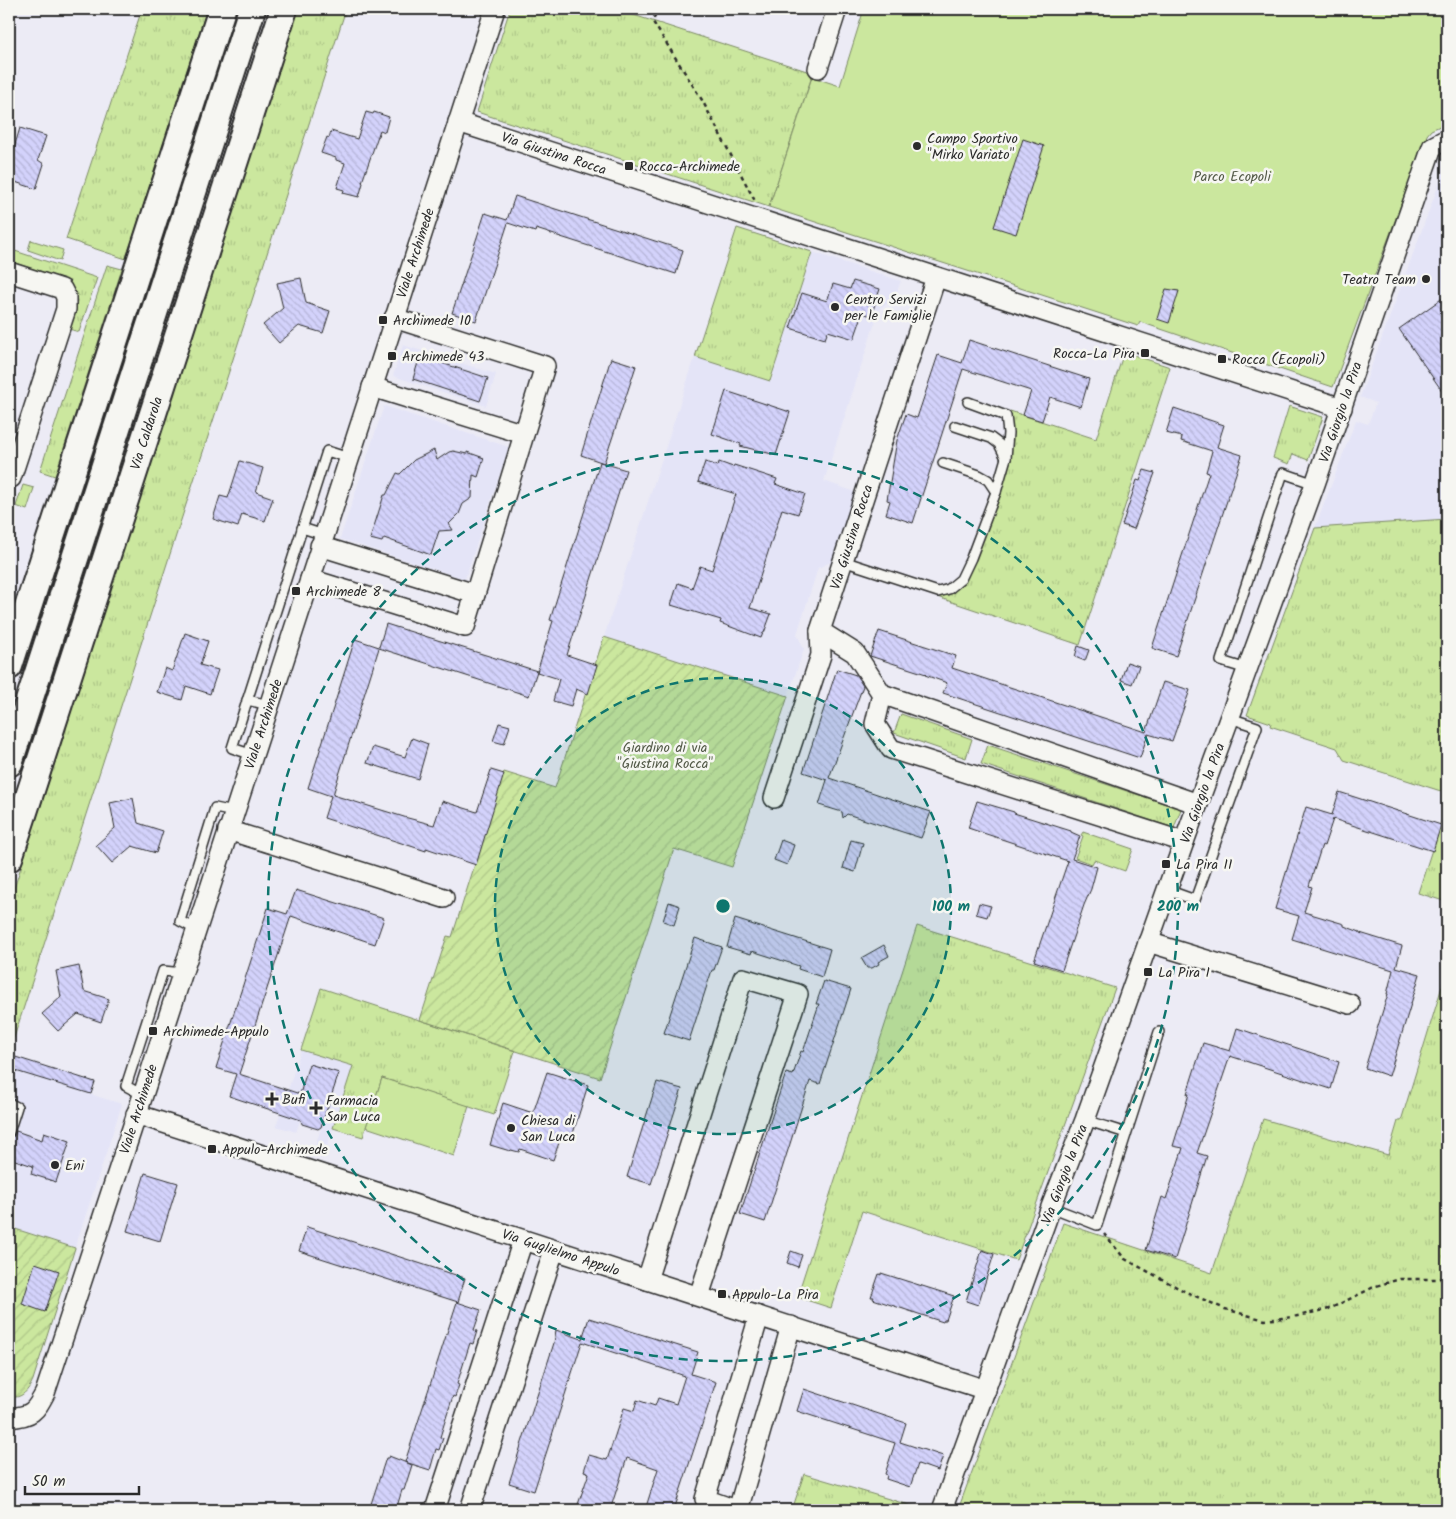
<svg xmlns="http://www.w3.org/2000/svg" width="1456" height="1519" font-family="Kalam,sans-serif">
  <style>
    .built { fill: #e4e4f7 }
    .grass { fill: url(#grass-tufts); stroke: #7b8964 }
    .park { fill: #cbe79e; stroke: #7b8964 }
    .garden { fill: url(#garden-furrows); stroke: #7b8964 }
    .building { fill: url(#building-back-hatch); stroke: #2b2b2b }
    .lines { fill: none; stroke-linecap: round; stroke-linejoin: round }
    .lane-casing { stroke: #2b2b2b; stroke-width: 12 }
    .street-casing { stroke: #2b2b2b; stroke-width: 22 }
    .secondary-casing { stroke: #2b2b2b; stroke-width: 30 }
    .path { stroke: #2b2b2b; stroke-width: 2.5; stroke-dasharray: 4 4; stroke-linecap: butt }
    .lane { stroke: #f6f6f2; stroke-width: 9 }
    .street { stroke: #f6f6f2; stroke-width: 19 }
    .secondary { stroke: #f6f6f2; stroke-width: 26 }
    .ring { fill: none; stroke: #0f766e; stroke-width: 2.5; stroke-dasharray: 9 6 }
    .poi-dot { fill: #2b2b2b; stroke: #f6f6f2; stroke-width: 2 }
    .labels { text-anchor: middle; stroke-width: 5; stroke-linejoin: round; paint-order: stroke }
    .poi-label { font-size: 14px; fill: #2b2b2b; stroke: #f6f6f2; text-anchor: start }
    .street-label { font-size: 14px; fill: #2b2b2b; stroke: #f6f6f2 }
    .park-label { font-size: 14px; fill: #535a48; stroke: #f6f6f2 }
    .centre { fill: #0f766e; stroke: #f6f6f2; stroke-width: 2.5 }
    .ring-label { font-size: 15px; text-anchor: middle; font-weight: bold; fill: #0f766e; stroke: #f6f6f2; stroke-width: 5; stroke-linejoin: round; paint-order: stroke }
  </style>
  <defs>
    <pattern id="grass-tufts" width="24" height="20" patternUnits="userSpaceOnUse" patternTransform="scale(1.25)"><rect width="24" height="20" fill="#cbe79e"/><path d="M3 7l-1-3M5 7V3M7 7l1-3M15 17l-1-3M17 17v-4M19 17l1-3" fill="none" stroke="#aec688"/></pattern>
    <pattern id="garden-furrows" width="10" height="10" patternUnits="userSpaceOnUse" patternTransform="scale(1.25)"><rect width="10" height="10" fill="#cbe79e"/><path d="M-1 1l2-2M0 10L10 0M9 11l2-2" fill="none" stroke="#aec688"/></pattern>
    <pattern id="building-back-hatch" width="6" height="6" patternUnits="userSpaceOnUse" patternTransform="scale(1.25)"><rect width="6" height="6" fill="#d3d2fb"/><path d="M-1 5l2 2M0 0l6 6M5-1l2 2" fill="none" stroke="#b5b4d7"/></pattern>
  </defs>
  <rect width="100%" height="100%" fill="#ecebf5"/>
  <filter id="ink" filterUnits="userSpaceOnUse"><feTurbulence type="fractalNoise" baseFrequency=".02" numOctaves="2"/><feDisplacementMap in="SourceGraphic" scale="10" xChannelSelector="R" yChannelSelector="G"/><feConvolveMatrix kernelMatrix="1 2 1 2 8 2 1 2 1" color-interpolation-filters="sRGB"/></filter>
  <g filter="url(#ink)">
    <g class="built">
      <polygon points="1447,162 1447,519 1315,528 1356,420 1368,424 1376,403 1360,397"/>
      <polygon points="812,252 901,281 894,300 880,307 824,481 855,492 833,561 818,568 797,634 804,649 788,696 604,637 695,357 771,381"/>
      <polygon points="403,345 496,374 486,406 393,376"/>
      <polygon points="384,406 509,447 465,579 340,539"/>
      <polygon points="301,1050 353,1066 323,1159 312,1156 321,1128 318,1129 302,1124 300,1121 296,1132 276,1126"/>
      <polygon points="9,1069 122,1104 75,1248 9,1227"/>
    </g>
    <g class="grass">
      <polygon points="142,9 207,9 126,259 66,239"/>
      <polygon points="298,9 346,9 9,1053 9,904"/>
      <polygon points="510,9 615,9 813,73 769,207 477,112"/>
      <polygon points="737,228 812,252 770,381 695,357"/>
      <polygon points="15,251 97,278 79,332 69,329 77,301 75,292 70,284 61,278 12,262"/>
      <polygon points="107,265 122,269 55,476 40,471"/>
      <polygon points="1124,352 1170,367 1080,645 937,597 938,595 948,594 982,541 1005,479 1010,458 1010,411 1096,439"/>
      <polygon points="1289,406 1323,417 1308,460 1293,454 1289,464 1273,458"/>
      <polygon points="1447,519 1447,793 1344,760 1337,748 1270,726 1271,723 1247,715 1315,528"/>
      <polygon points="901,714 972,739 966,758 894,733"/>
      <polygon points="988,745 1181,809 1174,828 981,764"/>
      <polygon points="1447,803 1447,902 1418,893"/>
      <polygon points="1083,832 1133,849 1125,871 1094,860 1092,864 1075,858 1083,836 1081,835"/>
      <polygon points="917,926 1115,988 1016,1260 862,1211 831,1308 797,1297"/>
      <polygon points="1447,970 1447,1510 958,1510 1063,1223 1212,1273 1263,1119 1388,1155 1398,1121 1401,1121"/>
      <polygon points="321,988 515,1051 494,1115 382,1078 363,1137 333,1128 353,1066 301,1050"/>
      <polygon points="804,1474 923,1509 923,1510 792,1510"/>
    </g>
    <g class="park">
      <polygon points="864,9 1447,9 1447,123 1431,130 1427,135 1333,387 1140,322 1138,326 769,207 812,77 840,86"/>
      <polygon points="31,240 63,250 60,261 28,250"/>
      <polygon points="23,485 34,488 27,510 16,506"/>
      <polygon points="382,1078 469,1106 454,1156 366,1127"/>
    </g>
    <g class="garden">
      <polygon points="604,637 788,696 732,867 674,849 600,1078 420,1020 447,936 452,937 504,772 555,788"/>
      <path d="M9 1227 75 1248 33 1380C28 1391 22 1399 9 1397Z"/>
    </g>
    <g class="building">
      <polygon points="366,112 373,114 374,112 389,117 385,132 380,130 362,182 363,183 359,197 343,193 344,190 337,188 345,163 336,160 336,158 321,153 327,137 329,138 331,131 357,139"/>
      <polygon points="20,128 46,136 38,160 44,164 36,189 9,180 9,156 11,150 13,151"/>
      <polygon points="1023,139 1044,146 1016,234 994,227"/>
      <polygon points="515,196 683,250 676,274 536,229 535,232 508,223 476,321 452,313 485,213 507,220"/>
      <polygon points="301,278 306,303 330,311 323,333 299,326 279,343 263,325 283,308 277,283"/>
      <polygon points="853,281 880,289 871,316 863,313 854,339 828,331 825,339 790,328 802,293 827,301 833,284 850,289"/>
      <polygon points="1166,289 1179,291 1169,323 1157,319"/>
      <polygon points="1447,295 1447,398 1399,329"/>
      <polygon points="969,340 1089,379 1081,407 1050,397 1042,421 1023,415 1031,391 963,369 913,523 886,514 890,501 887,500 897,440 906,414 917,418 938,355 962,363"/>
      <polygon points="420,356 488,378 480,401 413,379"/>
      <polygon points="611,358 636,366 604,463 581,455"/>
      <polygon points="726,391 790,412 776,455 740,446 741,444 712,434"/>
      <polygon points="1174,408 1224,425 1217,447 1242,455 1176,656 1152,648 1209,473 1206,472 1212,451 1181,441 1182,437 1166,433"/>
      <polygon points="434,450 437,460 449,452 453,451 467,454 467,452 484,458 478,477 473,475 472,498 463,504 459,514 449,524 453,530 439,531 431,555 384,538 382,542 370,539 384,495 386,495 397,473 400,474 414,460"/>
      <polygon points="240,461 263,468 256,492 273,498 265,521 242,514 238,527 213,519 220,496 228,498"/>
      <polygon points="600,462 626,470 567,655 597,665 588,694 576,689 571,706 553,701 559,679 537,672 553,621 550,620"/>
      <polygon points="705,462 718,466 719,462 733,467 734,465 777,479 775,484 805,494 798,514 782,509 750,608 771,614 764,633 763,633 761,638 720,623 721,620 671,605 678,583 692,588 700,566 712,570 736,494 698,482"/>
      <polygon points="1144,470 1155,473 1134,529 1122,525 1137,480 1140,481"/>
      <polygon points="386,624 537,671 529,696 379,648 339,775 333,795 404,817 434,825 442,801 477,812 491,770 504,774 476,865 426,848 426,851 324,818 331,796 308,788 355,639 379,647"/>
      <polygon points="879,631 956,656 952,668 1146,732 1163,682 1190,690 1172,741 1148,734 1140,758 943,693 947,683 925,675 926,674 870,656"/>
      <polygon points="185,633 208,641 200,665 218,670 210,694 186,686 182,700 157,692 165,668 172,671"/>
      <polygon points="1078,646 1089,650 1085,661 1075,657"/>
      <polygon points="1127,662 1139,666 1132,684 1121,680"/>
      <polygon points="837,669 856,675 863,686 829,778 931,812 921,838 847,814 843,818 842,812 819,805 827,780 803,772"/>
      <polygon points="499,723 510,726 504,744 493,741"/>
      <polygon points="412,738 428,744 418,779 367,763 373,747 405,757"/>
      <polygon points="1339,792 1441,825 1433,851 1333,819 1324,846 1322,845 1309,886 1312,887 1304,912 1344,924 1344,926 1360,932 1360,933 1402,946 1396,967 1420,974 1389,1076 1365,1068 1388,994 1387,994 1393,970 1292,939 1299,916 1275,909 1306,807 1332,815"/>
      <polygon points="133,798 138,823 163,831 156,853 132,846 112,863 96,845 115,828 110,803"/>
      <polygon points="977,801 1014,812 1014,813 1071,831 1071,832 1080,836 1072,859 1097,867 1091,889 1084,905 1062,970 1034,961 1068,861 968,828"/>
      <polygon points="781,840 794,845 787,865 774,860"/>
      <polygon points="851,840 863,843 855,872 843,868"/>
      <polygon points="296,890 384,918 375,944 291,916 239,1074 300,1094 309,1064 339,1073 321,1127 318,1129 302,1124 301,1120 229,1096 236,1074 216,1068 268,908 287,914"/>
      <polygon points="669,902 680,906 674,925 663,921"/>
      <polygon points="979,903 991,906 987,917 976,914"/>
      <polygon points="735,919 830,949 822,977 798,969 799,966 752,951 751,954 727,947"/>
      <polygon points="695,938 722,947 714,970 712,970 689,1041 664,1033"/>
      <polygon points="884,945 889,956 878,962 879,964 872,968 867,968 861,958"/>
      <polygon points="79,966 84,991 109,999 101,1022 78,1014 58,1031 42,1014 61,997 56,971"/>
      <polygon points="824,981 851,989 820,1084 810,1081 765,1222 740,1214 786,1073 793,1075 801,1051 803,1052 819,1004 816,1004"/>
      <polygon points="1237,1028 1339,1062 1331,1089 1230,1056 1197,1153 1207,1156 1175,1259 1146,1250 1162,1197 1166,1199 1183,1148 1173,1146 1189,1094 1187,1094 1189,1087 1203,1043 1230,1051"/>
      <polygon points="9,1055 95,1082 91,1094 9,1069"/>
      <polygon points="547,1072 588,1085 571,1140 561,1137 553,1160 520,1149 519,1152 511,1150 510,1151 490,1145 503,1103 533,1113"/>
      <polygon points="657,1082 682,1089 651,1184 627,1177"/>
      <polygon points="16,1131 42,1140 44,1132 70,1141 56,1182 31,1174 33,1166 9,1158 9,1138 14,1136"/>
      <polygon points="145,1173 178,1183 160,1241 127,1231"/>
      <polygon points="307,1227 465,1278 458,1302 299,1251"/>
      <polygon points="982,1250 994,1254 978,1305 966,1301"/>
      <polygon points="791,1251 802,1255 798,1267 787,1263"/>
      <polygon points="35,1263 59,1271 45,1312 22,1304"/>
      <polygon points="881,1273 954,1296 946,1320 944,1320 943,1322 873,1299 874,1297 871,1297 879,1274 881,1275"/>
      <polygon points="457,1302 481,1310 474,1330 477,1331 473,1344 470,1343 457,1384 459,1385 455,1397 453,1396 440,1437 443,1438 439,1450 436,1449 430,1470 405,1462"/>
      <polygon points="589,1318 698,1352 691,1374 716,1382 674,1510 645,1510 658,1469 627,1458 610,1510 576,1510 589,1473 584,1471 589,1455 607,1460 624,1408 634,1411 637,1400 655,1406 658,1398 676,1404 685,1376 582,1342 534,1491 509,1483 554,1343 556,1330 582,1339"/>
      <polygon points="804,1389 906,1423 900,1442 943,1456 938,1471 918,1464 910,1487 886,1479 887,1475 885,1474 895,1443 797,1411"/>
      <polygon points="389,1456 412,1465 404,1490 402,1490 396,1510 369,1510 386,1458 388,1458"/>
    </g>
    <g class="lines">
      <g class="lane-casing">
        <g id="lane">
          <polyline points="955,426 991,438 999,444 1006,458"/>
          <polyline points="943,463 979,475 988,480 996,492"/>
          <polyline points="302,528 324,535"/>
          <polyline points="843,561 938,592 949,589 961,579 971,558 996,492 1006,458 1008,433 1006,416 968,402"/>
          <polyline points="1247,669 1221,661 1283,473 1315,484"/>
          <polyline points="247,700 269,705"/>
          <polyline points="253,755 232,748 327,451 349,458"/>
          <polyline points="1167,890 1195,900 1257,727 1230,718"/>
          <polyline points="197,930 180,921 215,808 234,812"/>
          <polyline points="143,1095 126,1086 163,971 183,973"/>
          <polyline points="9,1103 17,1107 9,1132"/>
          <polyline points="1085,1120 1126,1133"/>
          <polyline points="1051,1207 1097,1225 1159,1032"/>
        </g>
      </g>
      <g class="street-casing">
        <g id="street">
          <polyline points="818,68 837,9"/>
          <polyline points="458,122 1342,408"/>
          <polyline points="9,272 62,289 66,297 66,309 11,478"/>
          <polyline points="372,387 524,434"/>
          <polyline points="320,546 475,594"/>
          <polyline points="310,579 465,627 545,366 394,318"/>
          <polyline points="820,631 855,653 882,694 1198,804"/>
          <polyline points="882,694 875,724 891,749 1184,842"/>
          <polyline points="774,798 821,655 820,631 936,277"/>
          <polyline points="228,830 444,898"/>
          <polyline points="1148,942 1350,1004"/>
          <polyline points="136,1114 986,1390"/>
          <polyline points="647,1280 743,978 798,994 699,1296"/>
          <path d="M9 1418C32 1416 35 1412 45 1393L143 1095 495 9"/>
          <polyline points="435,1510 523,1240"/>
          <polyline points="470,1510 554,1250"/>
          <polyline points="736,1510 705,1499 759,1316"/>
          <polyline points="738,1510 791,1326"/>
          <polyline points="942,1510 1051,1207 1085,1120 1184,842 1315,484 1432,147 1447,139"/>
        </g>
      </g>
      <g class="secondary-casing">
        <g id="secondary">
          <polyline points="9,666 222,9"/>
          <polyline points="9,763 252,9"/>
          <polyline points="9,858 284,9"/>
        </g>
      </g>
      <g class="path">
        <polyline points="655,15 653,22 702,100 755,201"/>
        <polyline points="1104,1234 1125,1259 1184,1291 1225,1309 1265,1320 1293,1317 1329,1309 1376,1286 1400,1279 1447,1279"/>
      </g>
      <use href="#lane" class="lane"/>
      <use href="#street" class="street"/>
      <use href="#secondary" class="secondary"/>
    </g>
  </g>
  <circle cx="723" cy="906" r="228" fill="#0f766e" fill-opacity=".12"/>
  <g class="ring">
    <circle cx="723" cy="906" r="228"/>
    <circle cx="723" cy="906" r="455"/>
  </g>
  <g class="poi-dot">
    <circle cx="917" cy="146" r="5"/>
    <rect x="624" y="161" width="10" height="10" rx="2.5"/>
    <circle cx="1426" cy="279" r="5"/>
    <circle cx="835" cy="307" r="5"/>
    <rect x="378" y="315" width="10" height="10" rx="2.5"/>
    <rect x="1140" y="348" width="10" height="10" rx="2.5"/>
    <rect x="387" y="351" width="10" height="10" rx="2.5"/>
    <rect x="1217" y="354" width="10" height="10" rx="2.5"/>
    <rect x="291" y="586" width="10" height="10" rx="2.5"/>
    <rect x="1161" y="859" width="10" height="10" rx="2.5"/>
    <rect x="1143" y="967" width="10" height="10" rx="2.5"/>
    <rect x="148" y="1026" width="10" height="10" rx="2.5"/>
    <path d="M269.5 1091.5h5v5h5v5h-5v5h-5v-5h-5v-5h5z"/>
    <path d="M313.5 1100.5h5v5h5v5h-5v5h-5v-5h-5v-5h5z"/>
    <circle cx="511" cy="1128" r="5"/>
    <rect x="207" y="1144" width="10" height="10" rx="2.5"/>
    <circle cx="55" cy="1165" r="5"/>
    <rect x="717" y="1289" width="10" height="10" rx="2.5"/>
  </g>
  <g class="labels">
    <g class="poi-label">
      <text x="927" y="143">Campo Sportivo<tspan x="927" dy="16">"Mirko Variato"</tspan></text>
      <text x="639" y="171">Rocca-Archimede</text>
      <text x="1416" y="284" text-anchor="end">Teatro Team</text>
      <text x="845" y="304">Centro Servizi<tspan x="845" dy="16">per le Famiglie</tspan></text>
      <text x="393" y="325">Archimede 10</text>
      <text x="1135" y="358" text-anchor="end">Rocca-La Pira</text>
      <text x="402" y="361">Archimede 43</text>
      <text x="1232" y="364">Rocca (Ecopoli)</text>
      <text x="306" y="596">Archimede 8</text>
      <text x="1176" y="869">La Pira II</text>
      <text x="1158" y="977">La Pira I</text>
      <text x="163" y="1036">Archimede-Appulo</text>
      <text x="282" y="1104">Bufi</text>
      <text x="326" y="1105">Farmacia<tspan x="326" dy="16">San Luca</tspan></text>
      <text x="521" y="1125">Chiesa di<tspan x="521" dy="16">San Luca</tspan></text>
      <text x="222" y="1154">Appulo-Archimede</text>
      <text x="65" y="1170">Eni</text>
      <text x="732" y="1299">Appulo-La Pira</text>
    </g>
    <g class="street-label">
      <text transform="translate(554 153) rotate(18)" y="5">Via Giustina Rocca</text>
      <text transform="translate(415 253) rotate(-72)" y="5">Viale Archimede</text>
      <text transform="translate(1340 412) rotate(-71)" y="5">Via Giorgio la Pira</text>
      <text transform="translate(146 433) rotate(-72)" y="5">Via Caldarola</text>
      <text transform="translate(851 537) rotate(-72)" y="5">Via Giustina Rocca</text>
      <text transform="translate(263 724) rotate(-72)" y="5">Viale Archimede</text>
      <text transform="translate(1202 793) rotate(-70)" y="5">Via Giorgio la Pira</text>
      <text transform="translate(138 1109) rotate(-72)" y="5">Viale Archimede</text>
      <text transform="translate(1064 1174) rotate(-69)" y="5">Via Giorgio la Pira</text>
      <text transform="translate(561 1252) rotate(18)" y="5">Via Guglielmo Appulo</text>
    </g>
    <g class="park-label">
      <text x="1232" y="181">Parco Ecopoli</text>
      <text x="665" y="752">Giardino di via<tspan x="665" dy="16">"Giustina Rocca"</tspan></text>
    </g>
  </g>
  <circle cx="723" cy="906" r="8" class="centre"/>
  <g class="ring-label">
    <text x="951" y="911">100 m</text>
    <text x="1178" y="911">200 m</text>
  </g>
  <rect width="1456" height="1519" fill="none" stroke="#f6f6f2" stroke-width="30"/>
  <rect x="15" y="15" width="1426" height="1489" fill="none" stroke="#2b2b2b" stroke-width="2" filter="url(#ink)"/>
  <path d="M25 1486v8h114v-8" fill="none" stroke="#2b2b2b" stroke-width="2.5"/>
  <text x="32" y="1486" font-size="15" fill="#2b2b2b" stroke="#f6f6f2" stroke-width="4" paint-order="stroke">50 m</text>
</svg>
